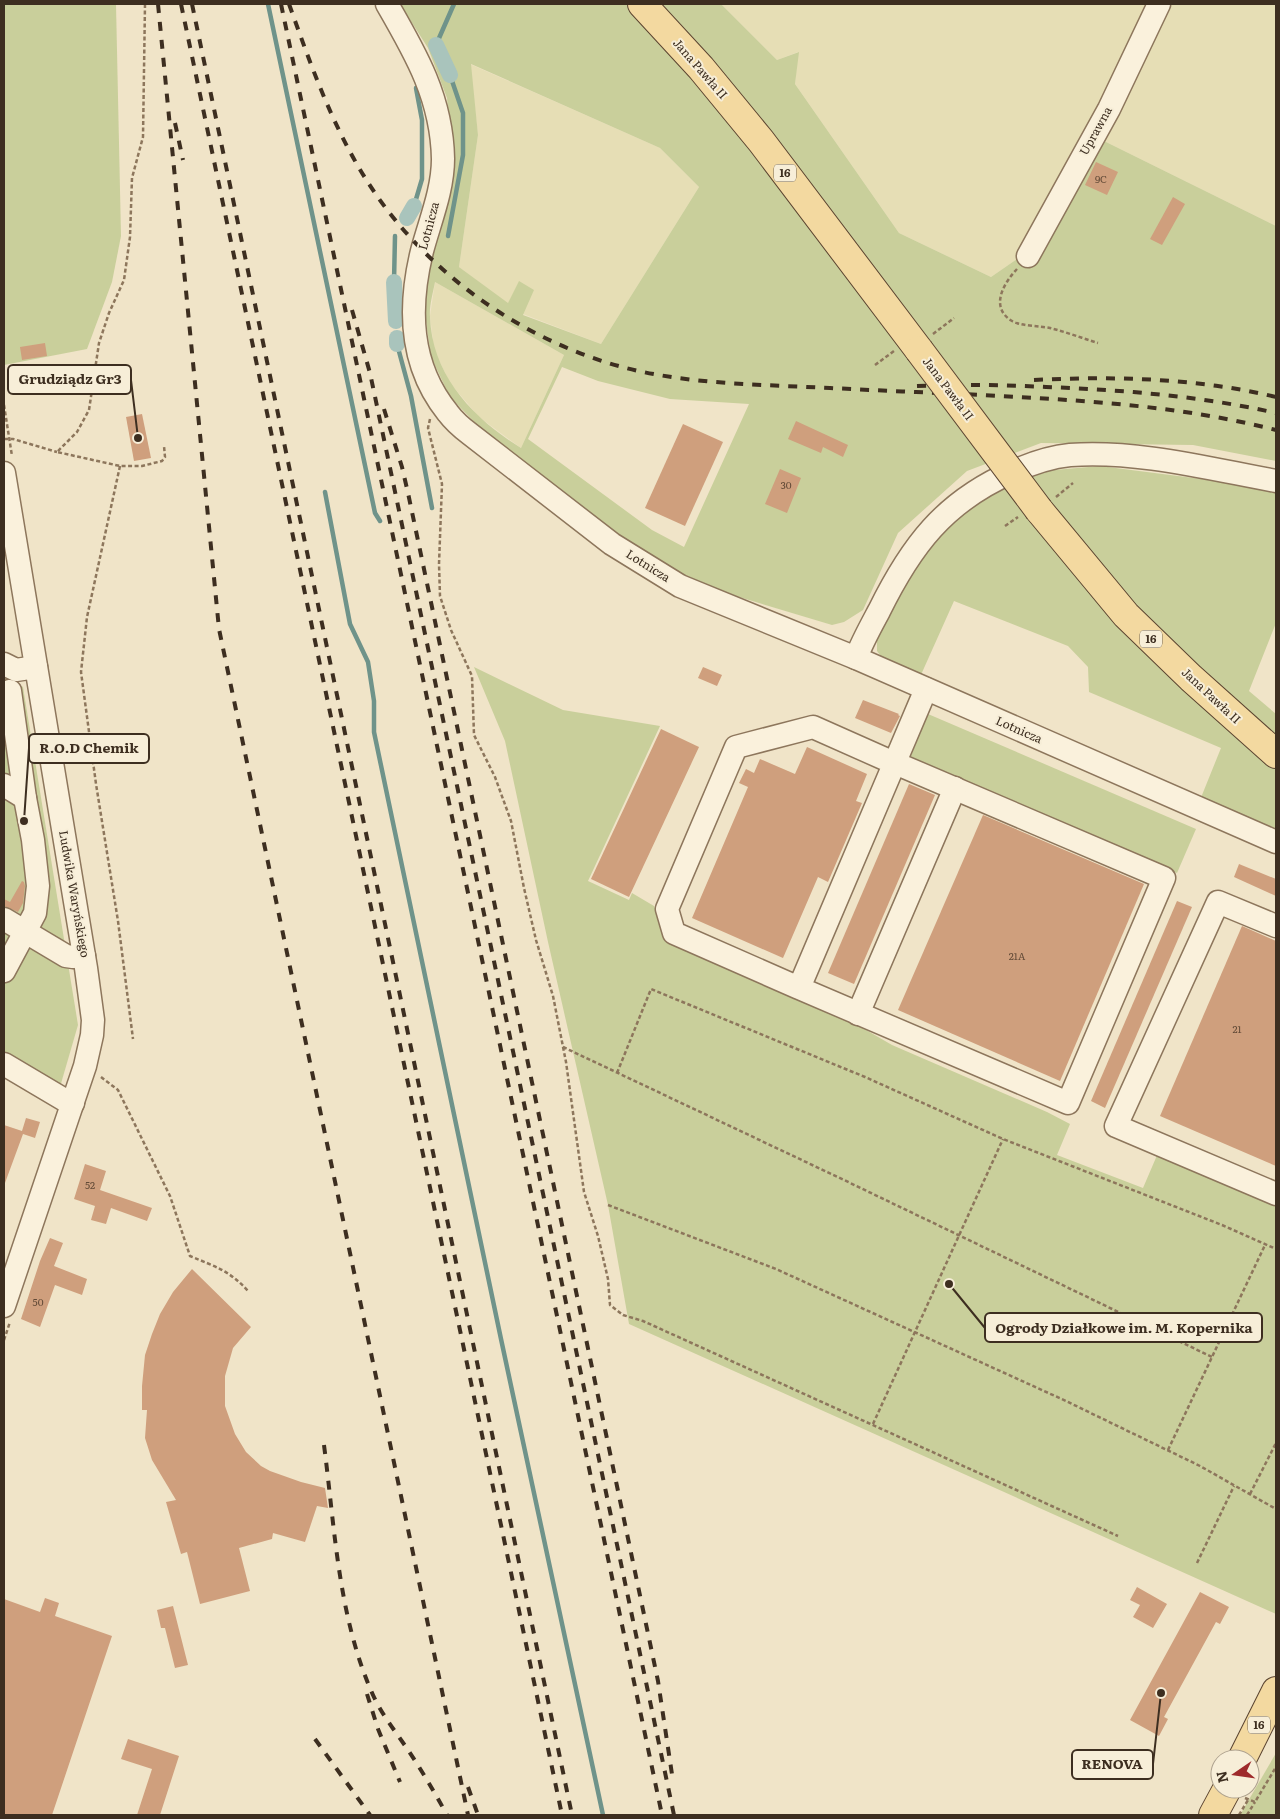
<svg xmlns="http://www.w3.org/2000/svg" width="1280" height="1819" font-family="Literata,serif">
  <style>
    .farmland { fill: #e6deb5 }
    .green { fill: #c9cf9b; fill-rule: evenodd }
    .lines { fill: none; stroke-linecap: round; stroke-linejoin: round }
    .stream { stroke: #6f938a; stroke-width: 4.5 }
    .canal { stroke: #a9c4bc; stroke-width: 16 }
    .building { fill: #cf9f7d }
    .minor-casing { stroke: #8d765c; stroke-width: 25 }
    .major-casing { stroke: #5b4430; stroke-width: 30 }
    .path { stroke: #8d765c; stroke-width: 2.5; stroke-dasharray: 4 2.5; stroke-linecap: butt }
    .minor { stroke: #faf1dc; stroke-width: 22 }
    .major { stroke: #f3d9a0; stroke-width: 28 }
    .rail { stroke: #3d2e20; stroke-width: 4; stroke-dasharray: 9 9; stroke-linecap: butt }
    .major-bridge-casing { stroke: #5b4430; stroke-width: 30; stroke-linecap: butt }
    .major-bridge { stroke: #f3d9a0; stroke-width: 28 }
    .labels { text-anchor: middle; stroke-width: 4; stroke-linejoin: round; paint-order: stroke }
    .number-label { font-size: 10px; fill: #624a37 }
    .shield { fill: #f7eed8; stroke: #756857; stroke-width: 1 }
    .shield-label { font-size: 11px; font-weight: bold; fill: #3d2e20 }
    .street-label { font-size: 12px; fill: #3d2e20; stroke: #f7eed8 }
    .leader { fill: none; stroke: #3d2e20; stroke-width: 2 }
    .callout-dot { fill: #3d2e20; stroke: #f7eed8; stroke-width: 2 }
    .callout { fill: #f7eed8; stroke: #3d2e20; stroke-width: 2 }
    .callout-label { font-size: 14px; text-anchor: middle; font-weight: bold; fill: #3d2e20 }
  </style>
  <rect width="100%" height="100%" fill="#f0e4c8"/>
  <g class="farmland">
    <polygon points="721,4 1151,4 1071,169 1017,259 991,277 899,233 795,84 798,52 777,60"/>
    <polygon points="1169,4 1276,4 1276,226 1104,141"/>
    <polygon points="470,64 660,148 699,187 601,344 523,314 519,282 508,304 459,267 478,135"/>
    <polygon points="435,282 564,355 521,448 479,417 450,383 434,350 430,316"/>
  </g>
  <g class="green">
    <polygon points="4,4 116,4 121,236 112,282 87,349 4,365"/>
    <path d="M400 4H721L777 60 799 52 795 84 899 233 991 277 1017 259 1071 169 1104 141 1276 226V461L1193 445 1041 443 967 471 898 533 863 610 844 622 832 625 716 590 647 558 598 518 485 433 450 397 431 357 424 307 427 275 443 221 453 167 447 98 428 48ZM471 64 660 148 699 187 601 344 523 315 534 290 519 281 508 303 459 267 478 135ZM435 282 564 355 521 448C474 419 432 376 430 317 429 306 433 293 435 282ZM562 367 598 381 670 399 749 404 684 547 652 530 528 439Z"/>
    <polygon points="1100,466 1217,481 1276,492 1276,623 1249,691 1276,714 1276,832 1200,800 1221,748 1089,692 1088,667 1068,646 954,601 920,677 886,663 877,651 877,638 908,575 956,518 1002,489 1043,471"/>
    <polygon points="474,667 563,710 660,726 588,881 629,900 632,893 654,906 669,937 828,1008 892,1045 1047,1112 1070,1124 1057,1155 1143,1188 1158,1153 1276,1204 1276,1614 629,1324 608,1205 548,942 505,741"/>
    <polygon points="4,675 23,687 78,1025 60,1087 4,1054"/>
    <polygon points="928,714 1196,829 1177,873 910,758"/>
    <polygon points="1276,1753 1276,1815 1240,1815"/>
  </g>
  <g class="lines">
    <g class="stream">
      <polyline points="268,4 375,513 380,521"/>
      <polyline points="436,45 454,4"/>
      <polyline points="414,206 422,179 422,120 416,88"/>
      <polyline points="448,236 463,155 463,113 450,75"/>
      <polyline points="394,282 395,236"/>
      <polyline points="397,344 411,396 432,508"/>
      <polyline points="325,492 350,624 368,662 374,701 374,732 501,1339 603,1815"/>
    </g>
    <g class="canal">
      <polyline points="436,45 450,75"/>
      <polyline points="407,218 414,206"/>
      <polyline points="394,282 396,321"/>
      <polyline points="397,338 397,344"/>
    </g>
  </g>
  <g class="building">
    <polygon points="1096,162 1118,172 1107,195 1085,185"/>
    <polygon points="1173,197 1185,204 1162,245 1150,239"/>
    <polygon points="45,343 47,356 22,360 20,347"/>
    <polygon points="142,414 151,458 134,461 126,417"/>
    <polygon points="796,421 848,445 843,457 823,447 821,453 788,439"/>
    <polygon points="683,424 723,442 685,526 645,508"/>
    <polygon points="780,469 801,478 787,513 765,504"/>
    <polygon points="703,667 722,675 717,686 698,678"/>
    <polygon points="863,700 899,714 898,715 900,716 891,733 855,718"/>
    <polygon points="661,729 699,747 629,897 591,879"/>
    <polygon points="807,747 867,774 856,801 862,803 828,882 818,877 783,958 692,918 748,787 739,783 746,769 754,773 760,759 795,774"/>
    <polygon points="909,784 935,795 854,984 828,973"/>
    <polygon points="983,815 1144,884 1060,1081 898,1010"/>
    <polygon points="1239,864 1276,879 1276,896 1234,877"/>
    <polygon points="22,881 24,882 25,886 23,903 18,912 4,906 4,899 10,902"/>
    <polygon points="1177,901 1192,907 1105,1108 1091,1101"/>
    <polygon points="1242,926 1276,941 1276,1166 1160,1116"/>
    <polygon points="26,1118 40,1122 35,1138 23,1134 5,1183 4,1183 4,1125 22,1131"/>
    <polygon points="85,1164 106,1171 100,1190 152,1208 147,1221 111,1208 106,1224 91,1220 95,1206 74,1199"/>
    <polygon points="50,1238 63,1243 54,1266 87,1279 82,1295 55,1285 40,1327 21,1319 40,1261"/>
    <polygon points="192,1269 251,1327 233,1348 225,1376 225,1406 235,1434 246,1452 261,1466 270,1471 301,1482 325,1488 328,1508 317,1506 305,1542 273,1533 272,1539 239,1548 250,1591 200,1604 187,1552 181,1554 166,1502 176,1500 152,1460 145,1438 147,1410 142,1410 142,1386 145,1355 152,1334 160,1314 173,1292"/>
    <polygon points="1137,1587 1167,1604 1153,1628 1133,1617 1140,1605 1130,1600"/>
    <polygon points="1200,1592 1229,1607 1220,1624 1216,1622 1164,1717 1168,1719 1159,1736 1130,1720"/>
    <polygon points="45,1598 59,1603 55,1616 112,1636 52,1815 4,1815 4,1599 40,1612"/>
    <polygon points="173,1606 188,1665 175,1668 165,1628 161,1628 157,1610"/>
    <polygon points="128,1739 179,1756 160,1815 137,1815 152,1769 121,1759"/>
  </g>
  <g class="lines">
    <g class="minor-casing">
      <g id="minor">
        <path d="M387 4C416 54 442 99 443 159 443 190 430 221 422 251 408 308 409 365 448 413 454 421 462 428 470 434L612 544 680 586 856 658 1276 842"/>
        <polyline points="1028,256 1109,109 1159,4"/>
        <polyline points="4,473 86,968 93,1020 92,1035 85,1066 4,1306"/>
        <path d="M856 658C862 642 871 626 879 611 911 546 944 502 1012 472 1030 464 1049 457 1070 455 1137 450 1210 469 1276 481"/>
        <polyline points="4,664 16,670 36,667"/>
        <polyline points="4,785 25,798 10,691"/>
        <polyline points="4,919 66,956 73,957 84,956"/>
        <polyline points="1276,926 1218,902 1116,1126 1276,1194"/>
        <polyline points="4,971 35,913 38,886 33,840 25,798"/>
        <polyline points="799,988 674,933 667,909 736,747 813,727 885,759 895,763 1164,878 1068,1103 799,988 926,689"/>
        <polyline points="858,1014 955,788"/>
        <polyline points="4,1064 63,1099 73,1103"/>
      </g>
    </g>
    <g class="major-casing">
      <g id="major">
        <polyline points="642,4 701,68 761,141 919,350"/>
        <polyline points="1039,510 1126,615 1191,678 1276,754"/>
        <polyline points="1242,1759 1276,1691"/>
        <polyline points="1213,1815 1227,1789"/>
      </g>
    </g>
    <g class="path">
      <polyline points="145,4 143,137 132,178 130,237 124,280 109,313 99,343 89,410 77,432 57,452 120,466 142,466 162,461 165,457 164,446"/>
      <path d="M1017 269C1004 283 989 307 1012 321 1020 326 1040 326 1050 328 1066 332 1082 338 1098 343"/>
      <polyline points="933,334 954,318"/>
      <polyline points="875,365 894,351"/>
      <polyline points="4,405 12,456"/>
      <polyline points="430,419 428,428 442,484 439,564 440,596 451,630 472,676 474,735 495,777 511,821 524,888 536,940 553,996 566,1062 584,1192 598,1236 608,1279 610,1305 623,1315 643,1321 1118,1536"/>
      <polyline points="4,439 13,439 57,452"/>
      <polyline points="120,466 87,617 81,672 96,784 118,921 133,1039"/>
      <polyline points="1056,497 1073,483"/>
      <polyline points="1005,526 1018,517"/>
      <polyline points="563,1047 844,1180 1212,1357"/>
      <polyline points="617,1073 651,989 865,1077 1003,1139 1222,1225 1276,1249"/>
      <path d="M101 1077 118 1090 170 1196 190 1256C216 1267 229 1270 249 1292"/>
      <polyline points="608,1205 776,1269 1066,1401 1200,1466 1276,1509"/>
      <polyline points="4,1340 10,1322"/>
      <polyline points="873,1424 1003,1139"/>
      <polyline points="1168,1450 1265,1245"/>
      <polyline points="1250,1494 1276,1443"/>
      <polyline points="1197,1563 1234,1486"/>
      <polyline points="1245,1798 1255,1802 1276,1767"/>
      <polyline points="1239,1815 1248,1800"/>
      <polyline points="1247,1815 1255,1802"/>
    </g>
    <use href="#minor" class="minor"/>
    <use href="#major" class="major"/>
    <g class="rail">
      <polyline points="158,4 219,629 468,1815"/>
      <polyline points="181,4 562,1815"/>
      <polyline points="192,4 572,1815"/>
      <polyline points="281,4 662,1815"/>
      <path d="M289 4C313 71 336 137 377 196 431 273 513 332 602 361 675 385 754 384 830 388 887 391 944 393 1001 396 1094 401 1186 407 1276 430"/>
      <polyline points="175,123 183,160"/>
      <polyline points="352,310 370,373 674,1815"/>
      <path d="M1034 380C1115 376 1197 378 1276 397"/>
      <path d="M917 386C961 384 1003 385 1046 387 1123 390 1201 396 1276 413"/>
      <polyline points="384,409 402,467 408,493 658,1681 673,1781"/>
      <path d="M324 1445C335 1529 338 1617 373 1695 382 1715 396 1732 408 1750 422 1771 435 1793 447 1815"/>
      <polyline points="367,1694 378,1729 400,1782"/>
      <polyline points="315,1739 370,1815"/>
      <polyline points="468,1787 478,1815"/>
    </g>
    <g class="major-bridge-casing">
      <polyline id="major-bridge" points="919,350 1039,510"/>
    </g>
    <use href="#major-bridge" class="major-bridge"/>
  </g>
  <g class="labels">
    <g class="number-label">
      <text x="1101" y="183">9C</text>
      <text x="786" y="489">30</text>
      <text x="1017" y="960">21A</text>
      <text x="1237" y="1033">21</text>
      <text x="90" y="1189">52</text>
      <text x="38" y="1306">50</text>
    </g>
    <g class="shield">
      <rect x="774" y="164.5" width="22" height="17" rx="4"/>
      <rect x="1140" y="630.5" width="22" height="17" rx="4"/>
      <rect x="1248" y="1716.5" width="22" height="17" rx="4"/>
    </g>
    <g class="shield-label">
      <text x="785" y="177">16</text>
      <text x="1151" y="643">16</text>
      <text x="1259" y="1729">16</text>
    </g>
    <g class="street-label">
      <text transform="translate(700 69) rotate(49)" y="4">Jana Pawła II</text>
      <text transform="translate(1096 131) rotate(-61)" y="4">Uprawna</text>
      <text transform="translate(429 226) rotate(-75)" y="4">Lotnicza</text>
      <text transform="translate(948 389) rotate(53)" y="4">Jana Pawła II</text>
      <text transform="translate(648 566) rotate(32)" y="4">Lotnicza</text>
      <text transform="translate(1211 696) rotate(43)" y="4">Jana Pawła II</text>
      <text transform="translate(1019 730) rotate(24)" y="4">Lotnicza</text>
      <text transform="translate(74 894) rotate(80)" y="4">Ludwika Waryńskiego</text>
    </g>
  </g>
  <path class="leader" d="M138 438L131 380M24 821L29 748M949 1284L985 1328M1161 1693L1153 1764"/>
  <g class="callout-dot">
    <circle cx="138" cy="438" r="5"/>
    <circle cx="24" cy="821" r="5"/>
    <circle cx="949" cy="1284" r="5"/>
    <circle cx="1161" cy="1693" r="5"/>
  </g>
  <g class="callout">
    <rect x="8" y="365" width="123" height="29" rx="5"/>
    <rect x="29" y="734" width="120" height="29" rx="5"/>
    <rect x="985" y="1313" width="277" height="29" rx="5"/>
    <rect x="1072" y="1750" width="81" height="29" rx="5"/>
  </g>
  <g class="callout-label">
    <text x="70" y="384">Grudziądz Gr3</text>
    <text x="89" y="753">R.O.D Chemik</text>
    <text x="1124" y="1333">Ogrody Działkowe im. M. Kopernika</text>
    <text x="1112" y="1769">RENOVA</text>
  </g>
  <rect width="1280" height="1819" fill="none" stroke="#3d2e20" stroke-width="10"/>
  <g transform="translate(1235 1774) rotate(257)"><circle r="24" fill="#f7eed8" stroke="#ada18e"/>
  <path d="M0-4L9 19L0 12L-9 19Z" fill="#9e2a2b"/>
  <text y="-8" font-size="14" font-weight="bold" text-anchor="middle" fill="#3d2e20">N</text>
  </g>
</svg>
